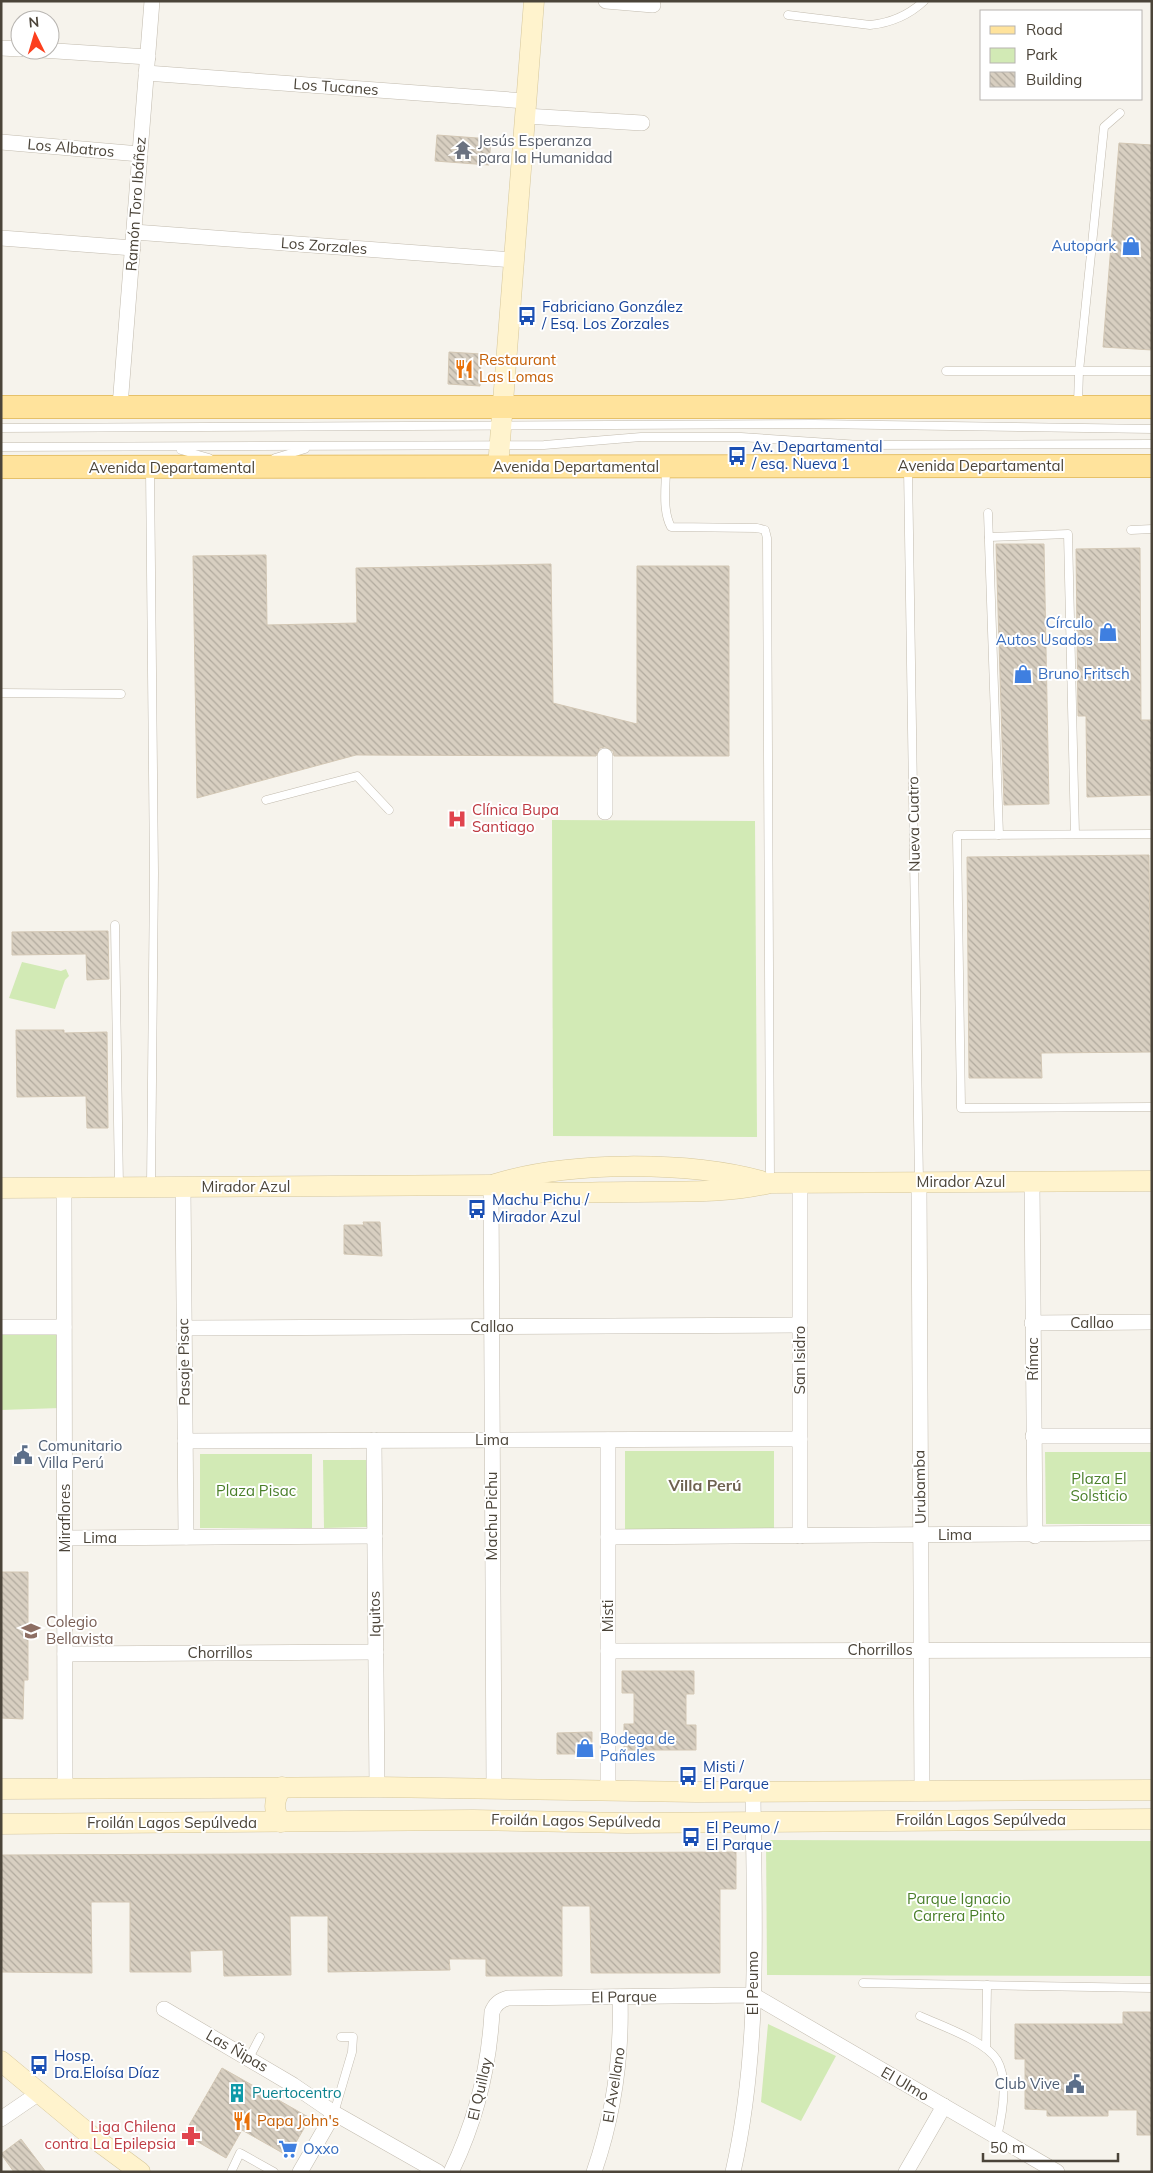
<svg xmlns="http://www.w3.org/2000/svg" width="1153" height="2173" font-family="Mulish,sans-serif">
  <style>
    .green { fill: #d2eab5 }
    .building { fill: url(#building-back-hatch); stroke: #d3c7b4 }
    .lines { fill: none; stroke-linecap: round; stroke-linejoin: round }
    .lane-casing { stroke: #c2bbae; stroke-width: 9 }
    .street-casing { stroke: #c2bbae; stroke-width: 16 }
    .secondary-casing { stroke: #d6c79b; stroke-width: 21 }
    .primary-casing { stroke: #e6c16a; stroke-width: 24 }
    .lane { stroke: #fff; stroke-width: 8 }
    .street { stroke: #fff; stroke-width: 15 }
    .secondary { stroke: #fff3cd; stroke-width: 20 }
    .primary { stroke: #ffe39c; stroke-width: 22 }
    .labels { text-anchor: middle; stroke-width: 4; stroke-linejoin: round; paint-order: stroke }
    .street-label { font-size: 15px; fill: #4b4439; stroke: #fff }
    .worship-label { font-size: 15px; fill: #5b616d; stroke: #fff; text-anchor: start }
    .shop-label { font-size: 15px; fill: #366cbe; stroke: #fff; text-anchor: start }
    .transit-label { font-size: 15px; fill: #164399; stroke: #fff; text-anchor: start }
    .food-label { font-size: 15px; fill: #c56008; stroke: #fff; text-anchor: start }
    .health-label { font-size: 15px; fill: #be3a42; stroke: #fff; text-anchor: start }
    .service-label { font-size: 15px; fill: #4e5e75; stroke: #fff; text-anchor: start }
    .park-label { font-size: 15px; fill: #4a7f2a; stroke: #fff }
    .education-label { font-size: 15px; fill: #785e54; stroke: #fff; text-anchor: start }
    .culture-label { font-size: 15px; fill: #0d838f; stroke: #fff; text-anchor: start }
    .neighbourhood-label { font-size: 16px; font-weight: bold; fill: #6e6250; stroke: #fff }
  </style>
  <defs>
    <pattern id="building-back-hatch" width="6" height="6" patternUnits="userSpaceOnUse" patternTransform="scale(1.25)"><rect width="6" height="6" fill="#d8cfc1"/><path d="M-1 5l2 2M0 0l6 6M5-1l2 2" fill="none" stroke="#b1aa9e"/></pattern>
  </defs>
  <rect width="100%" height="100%" fill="#f6f3ec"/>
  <g class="green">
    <polygon points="552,820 755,821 757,1137 553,1136"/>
    <polygon points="22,962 61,971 66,969 69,976 65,980 55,1009 9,998"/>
    <polygon points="60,1330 60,1408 1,1410 1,1331"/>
    <rect x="625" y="1451" width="149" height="79"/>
    <polygon points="1045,1452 1152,1452 1152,1524 1046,1524"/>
    <rect x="200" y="1454" width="112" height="74"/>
    <polygon points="323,1460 367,1460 367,1527 324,1528"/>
    <polygon points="766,1840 1152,1841 1152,1976 767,1975"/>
    <polygon points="768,2024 836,2056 801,2121 761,2102"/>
  </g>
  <g class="building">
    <polygon points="437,135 491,139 489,165 435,161"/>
    <polygon points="1119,143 1152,145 1152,350 1103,347"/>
    <polygon points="449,352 481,354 480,386 448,384"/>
    <polygon points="996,544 1044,544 1049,804 1004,805"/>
    <polygon points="1140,548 1141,720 1152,720 1152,795 1087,797 1086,716 1078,716 1076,549"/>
    <polygon points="266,555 267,625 357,623 356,568 551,564 553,703 637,724 637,566 729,566 729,756 614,756 613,751 605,747 600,748 596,756 356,755 197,798 193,556"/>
    <polygon points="1149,855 1151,1052 1041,1053 1042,1078 969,1078 967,857"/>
    <polygon points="108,931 109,979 87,980 86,954 12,955 12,932"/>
    <polygon points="16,1030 64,1030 64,1033 107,1032 108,1128 87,1128 86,1096 17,1097"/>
    <polygon points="363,1222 380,1222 382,1256 344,1254 344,1225 364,1225"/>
    <polygon points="1,1572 28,1572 28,1680 24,1680 23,1719 1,1718"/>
    <polygon points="622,1671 694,1671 694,1694 686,1694 686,1725 696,1725 696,1750 624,1750 624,1724 634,1724 634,1693 622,1693"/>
    <polygon points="592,1732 592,1754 557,1754 557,1733"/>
    <polygon points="736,1852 736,1889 720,1889 720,1973 591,1973 590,1906 562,1906 562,1976 486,1976 486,1959 449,1959 450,1970 328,1972 328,1916 290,1916 291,1975 224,1976 223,1950 190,1951 191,1972 130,1972 130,1902 91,1902 92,1973 1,1972 1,1855"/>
    <polygon points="1123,2012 1152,2012 1152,2135 1137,2135 1137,2110 1108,2110 1108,2116 1047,2116 1047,2110 1025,2109 1025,2059 1015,2059 1015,2024 1123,2024"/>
    <polygon points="222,2068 310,2118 288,2156 242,2130 226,2158 184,2134"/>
    <polygon points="21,2139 46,2172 14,2172 1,2154"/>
  </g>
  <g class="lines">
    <g class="lane-casing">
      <g id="lane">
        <path d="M788 15 870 25C890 23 909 15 924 1"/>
        <polyline points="1120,113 1104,127 1079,371 1152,371"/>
        <polyline points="946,371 1079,371 1078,404"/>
        <polyline points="1,428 814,424 1152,429"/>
        <polyline points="1,447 544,445 641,437 741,437 860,445 1152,444"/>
        <polyline points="181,450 209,458"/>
        <polyline points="275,458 305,449"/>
        <path d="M666 468C666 486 662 510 671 527L757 528 765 530 767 538 770 1181"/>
        <polyline points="908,468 919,1182"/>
        <polyline points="150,469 154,873 151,1185"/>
        <polyline points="988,513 999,835"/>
        <polyline points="1131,530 1152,529"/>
        <polyline points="989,537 1068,534 1075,834"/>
        <polyline points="1,693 121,694"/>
        <polyline points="266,800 357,776 389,810"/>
        <polyline points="1152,834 957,835 961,1108 1152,1107"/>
        <polyline points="115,925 119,1186"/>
        <polyline points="863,1983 1152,1988"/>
        <path d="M920 2016C941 2026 986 2041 997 2060 1009 2080 1002 2116 997 2137"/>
        <polyline points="986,2048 987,1985"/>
        <polyline points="249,2058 260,2037"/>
        <polyline points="334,2113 352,2052 353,2037 341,2037"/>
        <polyline points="231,2172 240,2153 274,2172"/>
      </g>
    </g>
    <g class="street-casing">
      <g id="street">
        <polyline points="606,1 653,5"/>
        <polyline points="1,48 20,49"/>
        <polyline points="41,50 148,57"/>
        <polyline points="146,73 526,101"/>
        <polyline points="525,116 642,123"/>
        <polyline points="1,142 140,154"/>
        <polyline points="134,232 514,260"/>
        <polyline points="1,238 133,248"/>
        <polyline points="120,406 152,1"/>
        <polyline points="605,812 605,756"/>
        <polyline points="919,1182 922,1791"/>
        <polyline points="1032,1182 1035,1536"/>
        <polyline points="800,1183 800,1536"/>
        <polyline points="491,1185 494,1787"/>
        <polyline points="183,1187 186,1537"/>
        <polyline points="64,1188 65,1789"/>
        <polyline points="1032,1323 1152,1322"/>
        <polyline points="1,1327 64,1327"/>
        <polyline points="184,1328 800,1325"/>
        <polyline points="1033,1436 1152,1436"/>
        <polyline points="374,1440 377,1787"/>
        <polyline points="608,1440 608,1791"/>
        <polyline points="185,1441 800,1439"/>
        <polyline points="608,1537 1152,1533"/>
        <polyline points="65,1538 375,1536"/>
        <polyline points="608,1651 1152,1650"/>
        <polyline points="65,1654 376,1652"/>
        <polyline points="164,2009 293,2085 334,2113 438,2172"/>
        <polyline points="1,2119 39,2093"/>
        <polyline points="300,2172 334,2113"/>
        <path d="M451 2172C476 2121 489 2068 492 2012 495 2004 500 2000 508 1998L753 1995 1057 2172"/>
        <path d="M594 2172C614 2114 622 2057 620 1997"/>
        <path d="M733 2172C761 2048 754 1919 753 1792"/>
        <polyline points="906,2172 944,2106"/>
      </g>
    </g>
    <g class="secondary-casing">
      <g id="secondary">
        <polyline points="498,467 534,1"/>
        <path d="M495 1184C568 1161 687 1161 761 1181"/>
        <path d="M1 1188 491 1185C536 1196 583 1192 629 1192 676 1191 724 1194 770 1183L1152 1181"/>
        <polyline points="1,1789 377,1787 696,1792 1152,1790"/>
        <path d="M281 1822C272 1810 274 1799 282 1787"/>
        <polyline points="1,1824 473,1820 627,1823 1152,1819"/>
        <polyline points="1,2061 90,2135 140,2172"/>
      </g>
    </g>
    <g class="primary-casing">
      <g id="primary">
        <polyline points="1,407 1152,407"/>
        <polyline points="1,467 1152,466"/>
      </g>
    </g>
    <use href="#lane" class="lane"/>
    <use href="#street" class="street"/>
    <use href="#secondary" class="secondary"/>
    <use href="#primary" class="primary"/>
  </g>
  <defs>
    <g id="temple-bare" transform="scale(1.5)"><path d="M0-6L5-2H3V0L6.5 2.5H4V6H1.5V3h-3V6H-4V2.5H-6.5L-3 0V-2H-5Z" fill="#6b7280" stroke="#fff" stroke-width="2.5" paint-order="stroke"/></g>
    <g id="shop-bare" transform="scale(1.5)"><path d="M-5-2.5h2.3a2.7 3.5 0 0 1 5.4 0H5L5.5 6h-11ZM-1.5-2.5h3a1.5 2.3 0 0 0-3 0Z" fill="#3f7fe0" stroke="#fff" stroke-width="2.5" paint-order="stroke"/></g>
    <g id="bus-bare" transform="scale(1.5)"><path d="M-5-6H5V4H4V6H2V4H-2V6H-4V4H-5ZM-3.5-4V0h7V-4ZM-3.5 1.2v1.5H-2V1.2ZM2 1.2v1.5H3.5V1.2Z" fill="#1a4fb4" stroke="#fff" stroke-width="2.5" paint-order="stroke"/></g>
    <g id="restaurant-bare" transform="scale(1.5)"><path d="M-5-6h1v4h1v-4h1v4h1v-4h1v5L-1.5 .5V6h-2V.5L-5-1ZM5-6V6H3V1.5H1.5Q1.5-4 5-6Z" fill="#e8710a" stroke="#fff" stroke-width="2.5" paint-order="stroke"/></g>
    <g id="hospital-bare" transform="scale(1.5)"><path d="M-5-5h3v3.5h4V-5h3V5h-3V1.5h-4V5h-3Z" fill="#e0444e" stroke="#fff" stroke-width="2.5" paint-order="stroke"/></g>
    <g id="civic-bare" transform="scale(1.5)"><path d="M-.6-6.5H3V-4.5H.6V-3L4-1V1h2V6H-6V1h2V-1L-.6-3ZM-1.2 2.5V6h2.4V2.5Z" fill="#5c6f8a" stroke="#fff" stroke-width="2.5" paint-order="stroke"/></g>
    <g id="school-bare" transform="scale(1.5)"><path d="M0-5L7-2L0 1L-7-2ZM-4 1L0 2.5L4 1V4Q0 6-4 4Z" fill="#8d6e63" stroke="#fff" stroke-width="2.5" paint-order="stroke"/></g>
    <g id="building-bare" transform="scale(1.5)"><path d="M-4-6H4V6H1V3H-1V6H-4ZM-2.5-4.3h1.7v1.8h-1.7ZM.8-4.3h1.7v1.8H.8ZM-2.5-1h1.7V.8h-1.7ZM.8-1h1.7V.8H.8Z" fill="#0f9aa8" stroke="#fff" stroke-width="2.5" paint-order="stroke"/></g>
    <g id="pharmacy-bare" transform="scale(1.5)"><path d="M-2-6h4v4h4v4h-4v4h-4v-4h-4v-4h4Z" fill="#e0444e" stroke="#fff" stroke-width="2.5" paint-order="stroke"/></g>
    <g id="supermarket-bare" transform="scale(1.5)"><path d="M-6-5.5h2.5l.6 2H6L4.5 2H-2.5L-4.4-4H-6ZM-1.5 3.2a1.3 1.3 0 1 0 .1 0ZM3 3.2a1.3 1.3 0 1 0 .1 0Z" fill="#3f7fe0" stroke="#fff" stroke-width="2.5" paint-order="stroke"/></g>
  </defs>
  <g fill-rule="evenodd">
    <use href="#temple-bare" x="463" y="150"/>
    <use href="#shop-bare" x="1131" y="246"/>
    <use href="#bus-bare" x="527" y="316"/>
    <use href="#restaurant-bare" x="464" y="369"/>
    <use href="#bus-bare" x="737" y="456"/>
    <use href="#shop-bare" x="1108" y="632"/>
    <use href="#shop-bare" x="1023" y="674"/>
    <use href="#hospital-bare" x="457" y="819"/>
    <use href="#bus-bare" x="477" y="1209"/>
    <use href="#civic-bare" x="23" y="1455"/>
    <use href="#school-bare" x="31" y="1631"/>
    <use href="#shop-bare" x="585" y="1748"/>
    <use href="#bus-bare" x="688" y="1776"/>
    <use href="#bus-bare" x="691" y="1837"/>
    <use href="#bus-bare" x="39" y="2065"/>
    <use href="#civic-bare" x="1075" y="2084"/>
    <use href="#building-bare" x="237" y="2093"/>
    <use href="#restaurant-bare" x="242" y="2121"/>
    <use href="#pharmacy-bare" x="191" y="2136"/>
    <use href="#supermarket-bare" x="288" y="2149"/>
  </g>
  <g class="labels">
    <g class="street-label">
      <text transform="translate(336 87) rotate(4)" y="5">Los Tucanes</text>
      <text transform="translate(71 148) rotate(5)" y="5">Los Albatros</text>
      <text transform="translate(136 204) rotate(-86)" y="5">Ramón Toro Ibáñez</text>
      <text transform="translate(324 246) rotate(4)" y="5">Los Zorzales</text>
      <text x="981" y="471">Avenida Departamental</text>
      <text x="576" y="472">Avenida Departamental</text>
      <text x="172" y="473">Avenida Departamental</text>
      <text transform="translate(914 824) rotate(-91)" y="5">Nueva Cuatro</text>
      <text x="961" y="1187">Mirador Azul</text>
      <text x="246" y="1192">Mirador Azul</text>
      <text x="1092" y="1328">Callao</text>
      <text x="492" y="1332">Callao</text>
      <text transform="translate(1033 1359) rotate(-90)" y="5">Rímac</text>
      <text transform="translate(800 1360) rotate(-90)" y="5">San Isidro</text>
      <text transform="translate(184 1362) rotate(-91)" y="5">Pasaje Pisac</text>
      <text x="492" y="1445">Lima</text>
      <text transform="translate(920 1487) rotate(-91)" y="5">Urubamba</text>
      <text transform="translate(492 1516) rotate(-90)" y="5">Machu Pichu</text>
      <text transform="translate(65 1518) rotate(-90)" y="5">Miraflores</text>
      <text x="955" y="1540">Lima</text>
      <text x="100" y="1543">Lima</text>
      <text transform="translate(375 1614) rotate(-91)" y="5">Iquitos</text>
      <text transform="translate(608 1616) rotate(-90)" y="5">Misti</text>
      <text x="880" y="1655">Chorrillos</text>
      <text x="220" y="1658">Chorrillos</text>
      <text x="981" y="1825">Froilán Lagos Sepúlveda</text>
      <text transform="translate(576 1821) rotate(1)" y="5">Froilán Lagos Sepúlveda</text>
      <text x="172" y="1828">Froilán Lagos Sepúlveda</text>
      <text transform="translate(753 1983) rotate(-90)" y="5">El Peumo</text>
      <text transform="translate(624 1997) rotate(-1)" y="5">El Parque</text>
      <text transform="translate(237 2051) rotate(30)" y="5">Las Ñipas</text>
      <text transform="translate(905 2084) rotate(30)" y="5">El Ulmo</text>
      <text transform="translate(614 2085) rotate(-81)" y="5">El Avellano</text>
      <text transform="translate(480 2089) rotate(-77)" y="5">El Quillay</text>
    </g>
    <g class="worship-label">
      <text x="478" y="146">Jesús Esperanza<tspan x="478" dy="17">para la Humanidad</tspan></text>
    </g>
    <g class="shop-label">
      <text x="1116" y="251" text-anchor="end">Autopark</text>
      <text x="1093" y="628" text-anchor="end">Círculo<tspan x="1093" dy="17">Autos Usados</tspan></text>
      <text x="1038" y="679">Bruno Fritsch</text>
      <text x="600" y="1744">Bodega de<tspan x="600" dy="17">Pañales</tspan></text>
      <text x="303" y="2154">Oxxo</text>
    </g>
    <g class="transit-label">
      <text x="542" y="312">Fabriciano González<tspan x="542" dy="17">/ Esq. Los Zorzales</tspan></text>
      <text x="752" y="452">Av. Departamental<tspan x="752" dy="17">/ esq. Nueva 1</tspan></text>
      <text x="492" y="1205">Machu Pichu /<tspan x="492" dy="17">Mirador Azul</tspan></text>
      <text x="703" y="1772">Misti /<tspan x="703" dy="17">El Parque</tspan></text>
      <text x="706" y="1833">El Peumo /<tspan x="706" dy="17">El Parque</tspan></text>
      <text x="54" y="2061">Hosp.<tspan x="54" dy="17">Dra.Eloísa Díaz</tspan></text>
    </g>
    <g class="food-label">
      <text x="479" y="365">Restaurant<tspan x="479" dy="17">Las Lomas</tspan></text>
      <text x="257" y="2126">Papa John's</text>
    </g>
    <g class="health-label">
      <text x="472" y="815">Clínica Bupa<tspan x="472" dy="17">Santiago</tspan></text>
      <text x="176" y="2132" text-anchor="end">Liga Chilena<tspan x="176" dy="17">contra La Epilepsia</tspan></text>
    </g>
    <g class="service-label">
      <text x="38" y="1451">Comunitario<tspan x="38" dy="17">Villa Perú</tspan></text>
      <text x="1060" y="2089" text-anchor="end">Club Vive</text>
    </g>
    <g class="park-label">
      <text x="1099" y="1484">Plaza El<tspan x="1099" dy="17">Solsticio</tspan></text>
      <text x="256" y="1496">Plaza Pisac</text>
      <text x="959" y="1904">Parque Ignacio<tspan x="959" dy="17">Carrera Pinto</tspan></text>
    </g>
    <g class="education-label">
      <text x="46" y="1627">Colegio<tspan x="46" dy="17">Bellavista</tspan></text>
    </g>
    <g class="culture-label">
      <text x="252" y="2098">Puertocentro</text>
    </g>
    <g class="neighbourhood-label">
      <text x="705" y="1491">Villa Perú</text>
    </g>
  </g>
  <rect width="1153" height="2173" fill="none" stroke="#4b4439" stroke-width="5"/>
  <rect x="980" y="10" width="162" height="90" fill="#ffffff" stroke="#b7b4b0"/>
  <rect x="990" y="26" width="25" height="8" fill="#ffe39c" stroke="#b7b4b0"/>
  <text x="1026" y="35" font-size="15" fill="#4b4439">Road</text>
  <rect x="990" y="48" width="25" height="15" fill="#d2eab5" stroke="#b7b4b0"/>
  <text x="1026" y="60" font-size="15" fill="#4b4439">Park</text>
  <rect x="990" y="72" width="25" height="15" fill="url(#building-back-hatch)" stroke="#b7b4b0"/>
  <text x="1026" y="85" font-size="15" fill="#4b4439">Building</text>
  <g transform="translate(35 35) rotate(355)"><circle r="24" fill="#ffffff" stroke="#b7b4b0"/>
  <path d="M0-4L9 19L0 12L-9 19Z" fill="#fc3f1d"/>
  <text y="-8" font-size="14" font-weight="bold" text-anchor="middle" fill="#4b4439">N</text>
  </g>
  <path d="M983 2153v8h135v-8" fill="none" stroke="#4b4439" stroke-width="2.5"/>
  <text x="990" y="2153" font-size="15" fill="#4b4439" stroke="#ffffff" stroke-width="4" paint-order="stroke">50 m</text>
</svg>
